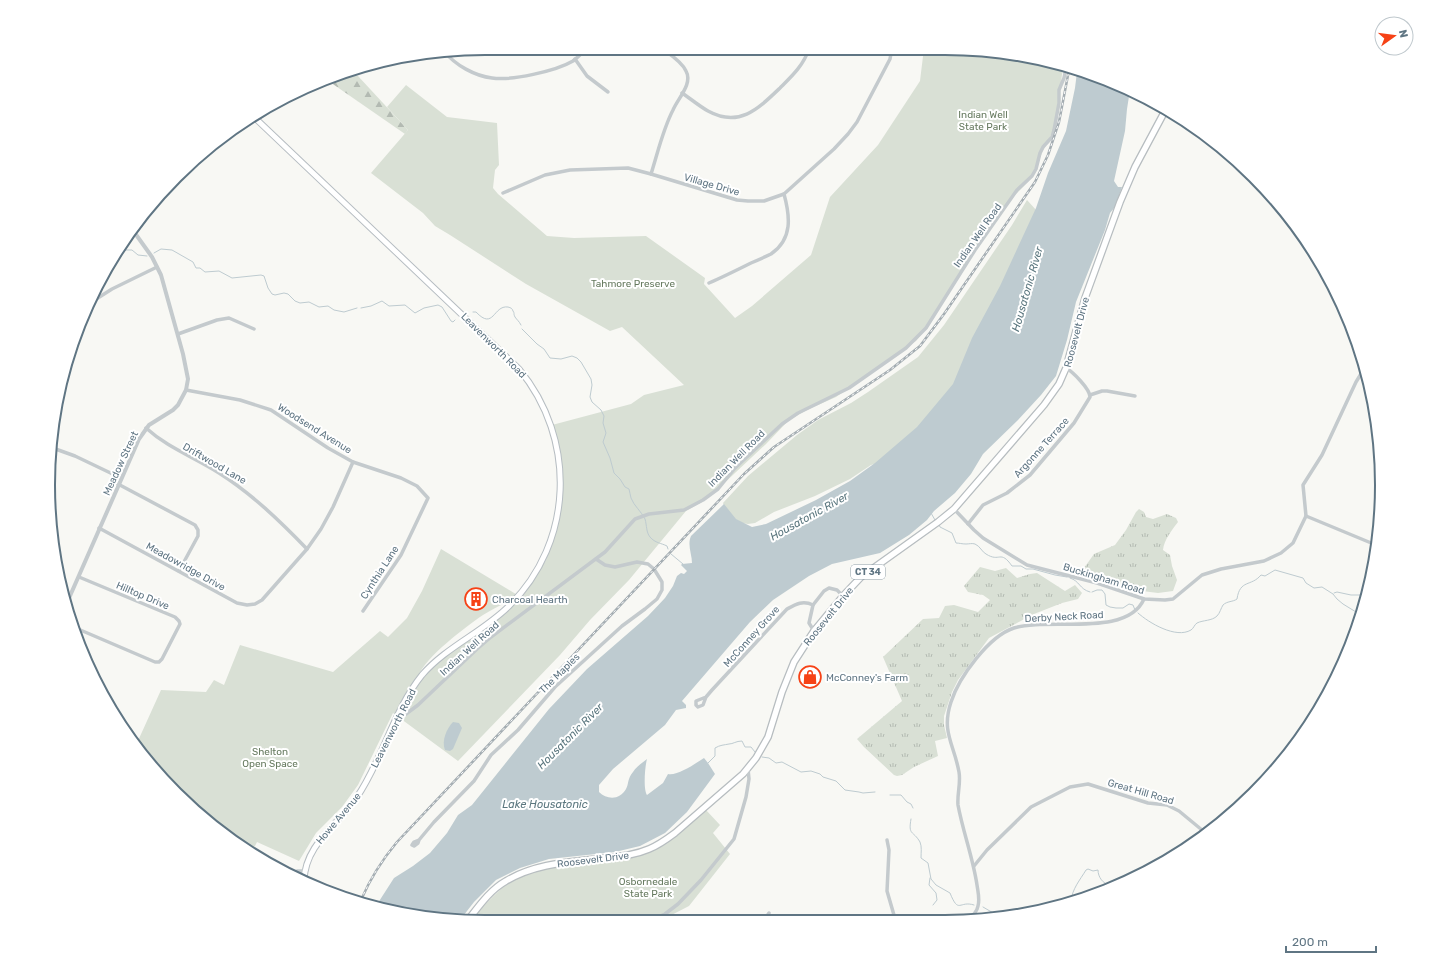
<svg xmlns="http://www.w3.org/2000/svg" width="1430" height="970" font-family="Rubik,sans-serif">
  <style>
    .grass { fill: url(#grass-tufts) }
    .forest { fill: url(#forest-firs) }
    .green { fill: #d9e0d5 }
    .water { fill: #becbd0 }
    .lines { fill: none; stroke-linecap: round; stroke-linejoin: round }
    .stream { stroke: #becbd0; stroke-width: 1 }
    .secondary-casing { stroke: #b6bdc2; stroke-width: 7 }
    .primary-casing { stroke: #b7bdc0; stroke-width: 8 }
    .minor { stroke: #c4cacd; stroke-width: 3.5 }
    .tertiary { stroke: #c4cacd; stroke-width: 4 }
    .secondary { stroke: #fff; stroke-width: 5 }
    .primary { stroke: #fff; stroke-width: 5.5 }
    .rail-casing { stroke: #a4adb2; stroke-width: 2.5 }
    .rail { stroke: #fff; stroke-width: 1; stroke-dasharray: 3; stroke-linecap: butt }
    .labels { text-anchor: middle; stroke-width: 4; stroke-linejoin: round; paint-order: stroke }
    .shield { fill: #fff; stroke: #8f9ea8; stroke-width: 1 }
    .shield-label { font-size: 9px; font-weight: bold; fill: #5f7583 }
    .park-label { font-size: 10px; fill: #667a5f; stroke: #fff }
    .street-label { font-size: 10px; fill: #5f7583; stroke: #fff }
    .poi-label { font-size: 10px; fill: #5f7583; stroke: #fff; text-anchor: start }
    .water-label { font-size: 11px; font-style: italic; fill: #5a767e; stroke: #fff }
    .rim { fill: none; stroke: #5f7583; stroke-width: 2 }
  </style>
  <defs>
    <pattern id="grass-tufts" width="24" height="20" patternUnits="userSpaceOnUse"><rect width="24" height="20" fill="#d9e0d5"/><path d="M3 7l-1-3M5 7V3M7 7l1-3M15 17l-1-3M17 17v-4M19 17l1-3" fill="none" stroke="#b3bab2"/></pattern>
    <pattern id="forest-firs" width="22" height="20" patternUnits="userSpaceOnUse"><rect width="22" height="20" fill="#d9e0d5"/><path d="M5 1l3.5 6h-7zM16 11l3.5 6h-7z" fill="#b3bab2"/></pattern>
  </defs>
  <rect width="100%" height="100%" fill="#f8f8f4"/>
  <g class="grass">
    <path d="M1139 509 1144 512 1146 517 1153 519 1167 514 1176 518 1178 522C1172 530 1164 540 1163 550L1170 555 1172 566 1177 580 1173 591 1158 593 1142 591 1120 587 1090 577 1084 568 1094 554 1115 545 1126 530 1136 512Z"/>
    <polygon points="980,567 995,571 1006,568 1017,578 1030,574 1037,573 1065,591 1075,585 1082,593 1078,599 1062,603 1034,614 989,638 958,680 952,692 944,716 944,725 947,738 935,741 938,756 914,767 902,775 897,776 894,775 864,747 857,739 902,701 883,657 923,619 939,618 945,606 954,605 978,612 990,600 983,595 968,592 964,586"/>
  </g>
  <polygon class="forest" points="344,71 358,76 408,130 405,134 327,80"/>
  <g class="green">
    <path d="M924 48H945L1030 56 1063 68 1054 129 1042 153 1033 175 1028 182 1013 197 963 269 927 328 916 341 836 397 807 410 789 420 766 444 719 488 702 502 686 511 629 580 590 620 560 655 458 761 393 713 358 785 342 807 316 833 299 861 257 842 252 852 219 832 176 794 137 743 161 690 206 692 214 680 224 685 240 645 333 672 380 631 388 637 407 618 422 591 441 549 519 596C507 602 494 608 483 615 464 628 427 656 418 676L478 630 505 614 517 602 530 586 546 560 557 528 563 495 561 459 552 425 631 404 644 395 684 385 622 327 610 331 526 284 450 235 435 226 423 213 371 173 408 130 387 107 406 85 447 117 497 123 499 165 495 170 493 188 498 194 547 236 574 238 646 236 705 278 704 284 735 318 752 306 811 255 830 197 878 145 920 81Z"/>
    <polygon points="1027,200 1037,211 952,396 878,463 871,465 850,479 815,496 774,512 755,523 748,524 742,523 733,518 726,510 723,503 748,476 797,435 818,420 851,403 868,392 918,357 944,325 1012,225"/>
    <polygon points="706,810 720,825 713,833 730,854 689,906 658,922 485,922 471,921 477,912 505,885 525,873 542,867 636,853 672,837"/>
  </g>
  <g class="water">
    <path d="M1077 72 1130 90 1127 109 1125 131 1114 181 1118 187H1122L1115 207 1110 213 1105 230 1076 302 1067 340 1056 376 1041 395 1018 420 983 454 971 474 955 493 934 511 927 520 909 535 880 553 832 564 809 576 773 600 750 622 682 701 686 705V708L676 710 665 725 613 769 599 785V792C607 800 620 800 626 789 629 784 627 779 633 772 636 767 642 763 647 759 645 766 643 789 647 795L663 783 668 774C678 776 696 763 704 758L708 763 715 774 687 812 665 833 640 846 615 852 549 859 520 868 496 880 474 902 460 920 400 914 376 906 394 878 413 866 430 853 447 833 458 815 472 805 549 709 587 669 648 616 665 598 673 586 677 576 681 573 684 574 687 571 681 565 682 564 692 563C692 554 687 545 691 536L724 504 736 519 752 527 766 524 816 500 850 481 875 463 917 427 953 384 972 338 1000 286 1036 208 1048 173 1066 131 1075 88Z"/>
    <path d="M453 722 459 723 462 728 453 749 450 751 445 750C441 741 447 728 453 722Z"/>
  </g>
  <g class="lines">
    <g class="stream">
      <polyline points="122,248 124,250 132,250 138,255 147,256"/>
      <polyline points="154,253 161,249 172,250 193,262 196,268 200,268 205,272 219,271 232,278 261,275 264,276 268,288 272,294 275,295 284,293 288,294 295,301 300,303 309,302 319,307 328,306 334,310 344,312 357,308"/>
      <polyline points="361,308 371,306 382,301 389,306 405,305 415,313 424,308 438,305 442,307 451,321 453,322 455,320"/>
      <path d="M473 312H476C494 331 493 305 508 307 511 308 512 308 513 311 515 314 513 313 515 317 517 320 519 321 521 325"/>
      <path d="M522 329 537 344 544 349 550 358 561 359 572 356 577 358 581 362 591 379 592 385 590 397 592 402 601 410 604 416 603 423 606 433 603 442 610 458 614 473 620 479 625 487 629 489C630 492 630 495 631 498 634 506 641 511 645 519 647 526 646 532 650 537 655 543 661 543 667 546L668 549"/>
      <polyline points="931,513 935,520"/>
      <path d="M939 524 940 527 952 533 956 543C959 543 962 544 966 544 969 544 972 543 975 544 980 546 982 552 986 554 1000 563 1000 549 1012 566H1021L1026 569H1033L1055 575 1067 577"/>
      <polyline points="671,554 683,564"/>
      <path d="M1070 578C1080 581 1079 589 1090 592"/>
      <polyline points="1092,592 1097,590 1102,590 1105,594 1106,605 1110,607 1116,608 1123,608 1129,604 1133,605 1135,610"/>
      <polyline points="1334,593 1337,592 1351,595 1366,595"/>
      <path d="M1138 613C1149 623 1176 639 1191 630 1194 628 1194 625 1197 623 1203 620 1212 621 1217 616 1220 613 1221 608 1223 605 1227 601 1233 602 1237 599 1240 579 1251 587 1261 575L1265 576 1275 570 1303 578 1306 583 1314 588 1322 587 1333 594 1337 599 1343 604 1356 612 1359 618"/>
      <polyline points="762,757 769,758 776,763 782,762 801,772 811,771 820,774 823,777 836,781 845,790 859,792 863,793 875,792"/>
      <path d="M708 763 715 756V748C720 745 724 745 729 744 733 744 736 741 742 741L745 747H751L755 752"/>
      <polyline points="890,795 901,795 907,802 911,804 913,808"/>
      <path d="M911 819C908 836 913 830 920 842 922 847 921 852 921 858L928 863 931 879 936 885 950 893C959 915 959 900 974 905"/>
      <polyline points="930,878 929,885 936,893 937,900 933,905"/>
      <path d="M1071 901C1072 889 1080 880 1086 870L1088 869 1093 871 1098 870C1098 877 1103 884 1110 885 1114 885 1116 883 1120 885"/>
      <polyline points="983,907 995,914 1003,916"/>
    </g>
    <g class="secondary-casing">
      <path id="secondary" d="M253 116 519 369C577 439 574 542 509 606 483 632 446 647 422 675 393 711 383 759 357 797 338 825 305 844 304 881"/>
    </g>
    <g class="primary-casing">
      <path id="primary" d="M468 920C479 906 490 890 506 881 536 863 571 862 604 858 619 857 635 855 649 849 659 845 667 839 675 833L743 774 756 758 768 737 782 692 794 662 814 631 843 596 861 577 938 522 954 509 1044 405 1059 384 1066 368 1085 298 1120 202 1135 167 1166 109"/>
    </g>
    <g class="minor">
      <path d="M445 52C455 65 475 76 492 78 511 81 556 71 573 61 577 58 581 54 584 51"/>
      <polyline points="575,59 587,76 608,92"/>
      <path d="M682 93C691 99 699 106 708 111 739 128 758 109 780 88 792 76 803 66 809 49"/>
      <path d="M651 174C658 152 663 129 673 110 678 98 693 84 686 71 682 62 671 55 664 50"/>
      <polyline points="503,193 545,175 570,170 628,168 651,174 737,200 748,201 764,201 784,194 834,149 848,134 857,122 890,59 892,48"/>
      <path d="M709 283C723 277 737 270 751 263 758 260 765 257 771 254 793 239 790 216 784 194"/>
      <polyline points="90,303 112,289 157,267"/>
      <polyline points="178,334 217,320 229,318 254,329"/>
      <polyline points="186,390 240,400 271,410 328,448 353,462 401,478 417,486 428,498 401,555 363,611"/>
      <polyline points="1090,395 1102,391 1107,391 1135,396"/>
      <path d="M146 428C168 448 194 457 219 473 252 494 280 521 307 549"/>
      <polyline points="50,447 75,456 121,478"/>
      <polyline points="118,484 195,525 198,530 198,536 179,571"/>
      <polyline points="954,509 974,530 983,538 1027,565 1097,583 1144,599 1165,600 1173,599 1202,575 1221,569 1264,561 1281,553 1293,543 1306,516 1303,485 1322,455 1356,382 1364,369"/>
      <polyline points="1306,516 1376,545"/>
      <path d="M968 524 983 505 1007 493 1030 475 1074 423 1090 397C1090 389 1073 372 1066 368"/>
      <polyline points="99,528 237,603 247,605 255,604 262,600 307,549 321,529 333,507 353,462"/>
      <polyline points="813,605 824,591 829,588 837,590 843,596"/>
      <polyline points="71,626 155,662 159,662 162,659 180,624 179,621 175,617 79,577"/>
      <path d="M706 697 703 705 698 707 696 705V701L706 697 712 690 787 609C796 604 803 600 813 605L809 623 814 631"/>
      <polyline points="398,715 403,716 406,714 418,705 477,649 491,637 605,552 635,519 649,514 684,510 703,500 718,489 735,468 782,424 798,413 849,388 906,348 926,328 975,250 1017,190 1032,176 1036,169 1040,153 1043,147 1052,137 1054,130 1059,103 1059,90 1064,78 1066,68"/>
      <polyline points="419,840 418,843 414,846 412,845 414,842 419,840 434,822 474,781 491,755 518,730 555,687 622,626 645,609 657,599 662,590 662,582 654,569 648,564 637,562 615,567 605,565 596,559"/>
      <polyline points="887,840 889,850 887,891 896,922"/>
      <polyline points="974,866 987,850 1031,807 1070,787 1088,784 1148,803 1167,805 1179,811 1202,830 1207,832"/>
      <polyline points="291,877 297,871 305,871"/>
      <path d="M967 920C973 916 977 912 978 906 980 899 978 892 977 885 973 858 963 832 958 805 957 794 961 783 959 772 954 744 941 732 951 702 959 677 989 636 1014 628 1049 617 1127 638 1144 599"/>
      <polyline points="646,922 665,914 678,904 701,880 734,839 746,797 749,779 748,769"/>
      <polyline points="763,922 769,913"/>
    </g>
    <polyline class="tertiary" points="66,605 139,439 149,425 173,410 178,405 186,390 188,379 183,354 161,275 152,257 132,229"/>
    <use href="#secondary" class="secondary"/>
    <use href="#primary" class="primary"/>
    <g class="rail-casing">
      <path id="rail" d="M361 900C370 879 382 860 397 842L744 474 774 447 890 370 920 346 944 314 1035 182 1048 155 1059 122 1069 70"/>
    </g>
    <use href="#rail" class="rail"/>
  </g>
  <defs>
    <g id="building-ring" transform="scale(1.15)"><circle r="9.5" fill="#fff" stroke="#f64216" stroke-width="1.5"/><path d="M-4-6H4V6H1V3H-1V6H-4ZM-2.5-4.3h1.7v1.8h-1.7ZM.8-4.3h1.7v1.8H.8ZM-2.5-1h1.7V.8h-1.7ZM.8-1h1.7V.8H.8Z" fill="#f64216"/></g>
    <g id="shop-ring" transform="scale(1.15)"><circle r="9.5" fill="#fff" stroke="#f64216" stroke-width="1.5"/><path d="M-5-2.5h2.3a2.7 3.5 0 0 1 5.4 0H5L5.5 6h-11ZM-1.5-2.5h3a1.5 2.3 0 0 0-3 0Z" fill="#f64216"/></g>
  </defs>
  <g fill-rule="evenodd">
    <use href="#building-ring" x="476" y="599"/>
    <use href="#shop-ring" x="810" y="677"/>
  </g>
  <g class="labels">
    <rect class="shield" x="851" y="565" width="34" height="14" rx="3"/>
    <g class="shield-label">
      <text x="868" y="575">CT 34</text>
    </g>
    <g class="park-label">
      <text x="983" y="118">Indian Well<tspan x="983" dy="12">State Park</tspan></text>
      <text x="633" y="287">Tahmore Preserve</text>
      <text x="270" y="755">Shelton<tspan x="270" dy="12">Open Space</tspan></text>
      <text x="648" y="885">Osbornedale<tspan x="648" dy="12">State Park</tspan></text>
    </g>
    <g class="street-label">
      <text transform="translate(712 184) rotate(16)" y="4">Village Drive</text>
      <text transform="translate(977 235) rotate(-55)" y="4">Indian Well Road</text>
      <text transform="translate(1076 332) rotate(-75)" y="4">Roosevelt Drive</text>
      <text transform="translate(494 345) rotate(45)" y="4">Leavenworth Road</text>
      <text transform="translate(315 428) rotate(32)" y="4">Woodsend Avenue</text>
      <text transform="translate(1041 447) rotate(-48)" y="4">Argonne Terrace</text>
      <text transform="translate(736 458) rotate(-45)" y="4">Indian Well Road</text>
      <text transform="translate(120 463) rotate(-65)" y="4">Meadow Street</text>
      <text transform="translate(215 463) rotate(30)" y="4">Driftwood Lane</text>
      <text transform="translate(186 566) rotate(29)" y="4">Meadowridge Drive</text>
      <text transform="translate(379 572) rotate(-57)" y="4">Cynthia Lane</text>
      <text transform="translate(1104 578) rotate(17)" y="4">Buckingham Road</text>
      <text transform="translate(143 595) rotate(23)" y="4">Hilltop Drive</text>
      <text transform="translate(828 616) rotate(-51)" y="4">Roosevelt Drive</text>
      <text transform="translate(1064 616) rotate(-3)" y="4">Derby Neck Road</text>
      <text transform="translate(751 636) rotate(-48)" y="4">McConney Grove</text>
      <text transform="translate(469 648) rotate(-42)" y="4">Indian Well Road</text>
      <text transform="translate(559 673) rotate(-45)" y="4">The Maples</text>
      <text transform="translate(393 728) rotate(-63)" y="4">Leavenworth Road</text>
      <text transform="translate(1141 791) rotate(16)" y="4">Great Hill Road</text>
      <text transform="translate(338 818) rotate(-50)" y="4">Howe Avenue</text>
      <text transform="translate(593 859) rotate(-7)" y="4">Roosevelt Drive</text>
    </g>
    <g class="poi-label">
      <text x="492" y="603">Charcoal Hearth</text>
      <text x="826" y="681">McConney's Farm</text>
    </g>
    <g class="water-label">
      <text transform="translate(1027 289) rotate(-74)" y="4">Housatonic River</text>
      <text transform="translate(809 516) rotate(-29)" y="4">Housatonic River</text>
      <text transform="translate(570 736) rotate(-45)" y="4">Housatonic River</text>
      <text x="545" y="808">Lake Housatonic</text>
    </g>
  </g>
  <path d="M0 0H1430V970H0ZM485 55H945A430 430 0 0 1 1375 485V485A430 430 0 0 1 945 915H485A430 430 0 0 1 55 485V485A430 430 0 0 1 485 55Z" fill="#fff" fill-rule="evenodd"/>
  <path class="rim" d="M485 55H945A430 430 0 0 1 1375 485V485A430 430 0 0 1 945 915H485A430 430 0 0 1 55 485V485A430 430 0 0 1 485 55Z"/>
  <g transform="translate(1394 36) rotate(76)"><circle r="19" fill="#ffffff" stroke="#bfc8cd"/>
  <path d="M0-3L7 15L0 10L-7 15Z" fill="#f64216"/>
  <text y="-6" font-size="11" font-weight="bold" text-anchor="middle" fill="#5f7583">N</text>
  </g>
  <path d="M1286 946v6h90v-6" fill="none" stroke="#5f7583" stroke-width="2"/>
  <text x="1292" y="946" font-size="12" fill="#5f7583" stroke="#ffffff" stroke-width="3" paint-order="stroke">200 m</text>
</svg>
